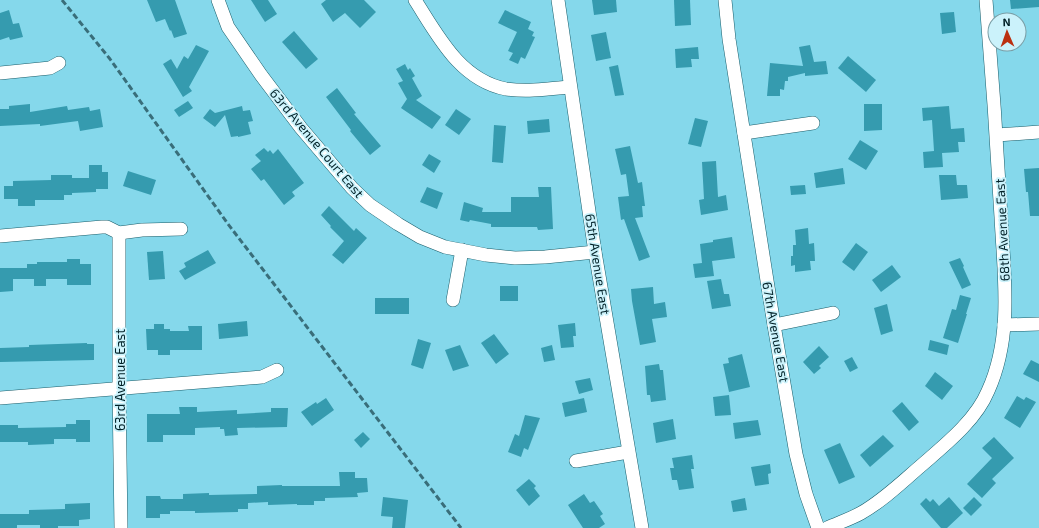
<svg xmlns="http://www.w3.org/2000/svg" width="1039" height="528" font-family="'Exo 2',sans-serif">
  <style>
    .building { fill: #359baf }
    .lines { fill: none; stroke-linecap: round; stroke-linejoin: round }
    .street-casing { stroke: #195d6a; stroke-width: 14 }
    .street { stroke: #fff; stroke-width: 13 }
    .rail { stroke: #396e7a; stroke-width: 3; stroke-dasharray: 6 3; stroke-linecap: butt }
    .labels { text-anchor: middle; stroke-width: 3.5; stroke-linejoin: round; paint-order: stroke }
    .street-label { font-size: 13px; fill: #002027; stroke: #cbf2fb }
  </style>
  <rect width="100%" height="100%" fill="#85d8eb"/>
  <g class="building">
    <polygon points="147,0 175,0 187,34 174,38 171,30 170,31 165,19 156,22"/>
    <polygon points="251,0 268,0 277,14 265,22"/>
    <polygon points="326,0 364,0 376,12 360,28 345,13 333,22 321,4"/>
    <polygon points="592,0 616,0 617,12 594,15"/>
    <polygon points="674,0 690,0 691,25 675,26"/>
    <polygon points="1010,0 1039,0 1039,7 1011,9"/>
    <polygon points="9,10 13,24 19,23 23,37 10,40 9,37 0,40 0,13"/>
    <polygon points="505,10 531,22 528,29 534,32 532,36 535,37 525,59 521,57 518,64 509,60 513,53 508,51 517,32 498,23"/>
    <polygon points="954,12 956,32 942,34 940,13"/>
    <polygon points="294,31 318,59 306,69 282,42"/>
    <polygon points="606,32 611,58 596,61 591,35"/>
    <polygon points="196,45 209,51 189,87 192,91 183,97 163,64 171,59 177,69 184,56 188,59"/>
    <polygon points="810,45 814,62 826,61 828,74 805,76 805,73 788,77 788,81 785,81 784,90 780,89 780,96 767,96 770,63 803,66 799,47"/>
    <polygon points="698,47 699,59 691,59 692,67 676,68 675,49"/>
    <polygon points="848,56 876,80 866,92 838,68"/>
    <polygon points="405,64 408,70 410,68 415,76 412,78 422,96 416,100 441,117 432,129 401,108 407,99 398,83 403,81 396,69"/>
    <polygon points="618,65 624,95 615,96 609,67"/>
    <polygon points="337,88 356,113 354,114 381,146 370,155 350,131 351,130 326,97"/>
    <polygon points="188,101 193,108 179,117 174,110"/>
    <polygon points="30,104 30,112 67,106 68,110 89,107 90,111 100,109 103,127 80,131 78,121 40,126 40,124 0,126 0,109 9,109 9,106"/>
    <polygon points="864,104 882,104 882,130 864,131"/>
    <polygon points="242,106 243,111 250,110 253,121 248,122 251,134 238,137 238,136 231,137 225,115 215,127 203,118 210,109 215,113"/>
    <polygon points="949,106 951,129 964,128 965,142 958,142 959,152 942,153 943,167 924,168 923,152 934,151 932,120 923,121 922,108"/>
    <polygon points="456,109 471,119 459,135 445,125"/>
    <polygon points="695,118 708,121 701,147 688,144"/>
    <polygon points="549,119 550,132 528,134 527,121"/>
    <polygon points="494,125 506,126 503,163 492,162"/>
    <polygon points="860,140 878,151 866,170 848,159"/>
    <polygon points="630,146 638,183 642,182 645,206 642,206 643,217 635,218 650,257 639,261 624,219 621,220 618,197 629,196 626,174 621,175 615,149"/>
    <polygon points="264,148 268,152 270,150 273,154 278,149 304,183 292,192 295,196 284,205 264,179 261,181 251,169 261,161 255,155"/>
    <polygon points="429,154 441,161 434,173 422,165"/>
    <polygon points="716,161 718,197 726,195 728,210 701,215 699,200 704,199 702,162"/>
    <polygon points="89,165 102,165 102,172 108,172 108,189 96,189 96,192 72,193 72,195 64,195 64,200 35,200 35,206 18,206 18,199 4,199 4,186 13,186 13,181 51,180 51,175 72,175 72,178 89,178"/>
    <polygon points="843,168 845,184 816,188 814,173"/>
    <polygon points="1039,168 1039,216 1030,216 1028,192 1026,192 1024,169"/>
    <polygon points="128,171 156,180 151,195 123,186"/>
    <polygon points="939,175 956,175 957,185 967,185 968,198 941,200"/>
    <polygon points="805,185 806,194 791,195 790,186"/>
    <polygon points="427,187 443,193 437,209 420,202"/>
    <polygon points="538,187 551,187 553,229 538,230 537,227 491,227 491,224 470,220 469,222 460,220 464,202 483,208 482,212 511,212 511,197 539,197"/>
    <polygon points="329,206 354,231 356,228 367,238 343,264 332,255 344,241 330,227 331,226 321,215"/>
    <polygon points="808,228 809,244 814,243 815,261 810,261 811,270 795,272 795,265 791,266 791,256 793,256 793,245 796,245 795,230"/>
    <polygon points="732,237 735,258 712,261 714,276 695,278 693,264 702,263 700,244 713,242 713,240"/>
    <polygon points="856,243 868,252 854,271 842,262"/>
    <polygon points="208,250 216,263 185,280 179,271 186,267 184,263"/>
    <polygon points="163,251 165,279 149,280 147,252"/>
    <polygon points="960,258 964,266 963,267 971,285 962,289 949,262"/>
    <polygon points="67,259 80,259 80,264 91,264 91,285 67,285 67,279 46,279 46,286 34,286 34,279 13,279 13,291 0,292 0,268 27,268 27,264 37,264 37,262 67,262"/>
    <polygon points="892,265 901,277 881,292 872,280"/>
    <polygon points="721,279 724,294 729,294 731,306 712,309 707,281"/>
    <rect x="500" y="286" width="18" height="15"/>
    <polygon points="653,287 654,304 665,302 667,317 652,319 656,342 640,345 632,301 631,289"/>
    <polygon points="960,295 971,298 966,314 967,314 958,343 943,338 952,309 956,310"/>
    <rect x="375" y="298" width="34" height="16"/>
    <polygon points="887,304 893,331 881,335 874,308"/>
    <polygon points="247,321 248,336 219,339 218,324"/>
    <polygon points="575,323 576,336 573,336 574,347 561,348 558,325"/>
    <polygon points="154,324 164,324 164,329 170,329 170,331 189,331 188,326 202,326 202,350 170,350 170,355 158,355 158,350 147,350 146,329 154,329"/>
    <polygon points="494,334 509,354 496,364 481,343"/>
    <polygon points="418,339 431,343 423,369 411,365"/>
    <polygon points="930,340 949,345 947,355 928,350"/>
    <polygon points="87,343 87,344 94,344 94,360 0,362 0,348 29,347 29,345"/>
    <polygon points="460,345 469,366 453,371 445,350"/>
    <polygon points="552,345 555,360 544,362 541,348"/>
    <polygon points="819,346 829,357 819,366 821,368 814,374 803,362"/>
    <polygon points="742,354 750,387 729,392 723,364 729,363 728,358"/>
    <polygon points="852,357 858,368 850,372 844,361"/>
    <polygon points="1031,360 1039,364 1039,382 1023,374"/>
    <polygon points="659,364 660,370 663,370 666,400 651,402 650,395 647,395 645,366"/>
    <polygon points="935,372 953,386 942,400 925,386"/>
    <polygon points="590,378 593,390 579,394 575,381"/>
    <polygon points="729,395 731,415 715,416 713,397"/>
    <polygon points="1017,396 1024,400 1026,397 1036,402 1020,428 1004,418"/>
    <polygon points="326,398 334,410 312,426 301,412 316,402 317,404"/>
    <polygon points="584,398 587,412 565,417 562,403"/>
    <polygon points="902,402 919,422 909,431 892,411"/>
    <polygon points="179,407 197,407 197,412 237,410 237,414 271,412 271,408 288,408 287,427 237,428 238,435 225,436 224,429 220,429 220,427 195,428 195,435 163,435 163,442 147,442 147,414 180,414"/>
    <polygon points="525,415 540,418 528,450 524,448 521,457 508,452 515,434 519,436"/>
    <polygon points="673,419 676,439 656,443 653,423"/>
    <polygon points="76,420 90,420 90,442 76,442 76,439 54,439 54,444 28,445 28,442 0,442 0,425 18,425 18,428 66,427 66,424 76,424"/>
    <polygon points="758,420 761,435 735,439 733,423"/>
    <polygon points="363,432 370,439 361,448 354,440"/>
    <polygon points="883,435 894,446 870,467 860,455"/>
    <polygon points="994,437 1014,458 992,479 996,483 982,498 967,484 992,458 982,448"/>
    <polygon points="840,443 855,477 839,484 824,450"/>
    <polygon points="692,455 694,469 691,469 694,488 679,490 677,480 672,480 670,468 674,468 672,458"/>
    <polygon points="770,464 771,473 768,474 769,484 755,486 751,467"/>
    <polygon points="339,472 355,472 355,478 367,478 368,492 357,493 358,497 325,498 325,501 314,501 314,505 297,505 297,504 268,505 268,502 248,503 248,509 238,509 238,512 195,513 195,511 170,511 170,514 160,514 160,518 146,518 146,496 160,496 161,499 183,499 183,494 209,493 209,495 257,494 257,486 282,485 282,486 340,486"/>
    <polygon points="529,479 536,486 534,488 540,496 529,506 516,490"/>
    <polygon points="584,494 590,503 594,501 603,514 600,516 605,524 599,528 583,528 568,505"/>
    <polygon points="383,497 408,500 405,528 392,528 393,517 381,516"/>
    <polygon points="949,497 963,513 947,528 941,528 920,504 926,498 930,502 933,499 939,506"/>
    <polygon points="974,497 982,505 971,516 963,508"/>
    <polygon points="745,498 747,510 733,512 731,501"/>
    <polygon points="90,503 90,519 79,520 79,526 58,526 58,528 40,528 40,525 17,525 17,528 0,528 0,514 29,514 29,510 65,509 65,504"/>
  </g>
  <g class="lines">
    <g class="street-casing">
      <g id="street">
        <polyline points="218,0 228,27 261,75 301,128 352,188 370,205 398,224 420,237 445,247 486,255 515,258 545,257 595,252"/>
        <path d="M415 0C438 36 460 80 506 89 527 92 549 89 570 87"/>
        <polyline points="558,0 595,252 642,528"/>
        <polyline points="725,0 729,39 774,325 796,454 806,494 818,528"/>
        <polyline points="0,73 50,68 59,63"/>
        <polyline points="744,133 813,123"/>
        <polyline points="997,135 1039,132"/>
        <polyline points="119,233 119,388 121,528"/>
        <polyline points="0,236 102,227 107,227 119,233 142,230 181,229"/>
        <polyline points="453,300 462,250"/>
        <polyline points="774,325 833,313"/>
        <polyline points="1004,325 1039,324"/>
        <polyline points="0,398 262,377 277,370"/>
        <polyline points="576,461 628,452"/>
        <path d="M827 528C838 523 850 519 861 513 884 500 903 481 923 464 946 444 976 420 988 391 1013 336 1004 276 1001 217 997 144 992 72 986 0"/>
      </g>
    </g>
    <use href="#street" class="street"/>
    <polyline class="rail" points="62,0 110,59 228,224 461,528"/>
  </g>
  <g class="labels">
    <g class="street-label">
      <text transform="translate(317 143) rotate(50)" y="5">63rd Avenue Court East</text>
      <text transform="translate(1002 230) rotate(-93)" y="5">68th Avenue East</text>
      <text transform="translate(598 264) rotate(81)" y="5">65th Avenue East</text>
      <text transform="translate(776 332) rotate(80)" y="5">67th Avenue East</text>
      <text transform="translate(120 380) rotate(-90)" y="5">63rd Avenue East</text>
    </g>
  </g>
  <g transform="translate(1007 32) rotate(358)"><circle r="19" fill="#cbf2fb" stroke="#7a9ea6"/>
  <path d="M0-3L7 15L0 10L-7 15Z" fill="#bb3011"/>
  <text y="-6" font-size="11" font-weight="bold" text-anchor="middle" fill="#002027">N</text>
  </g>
</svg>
